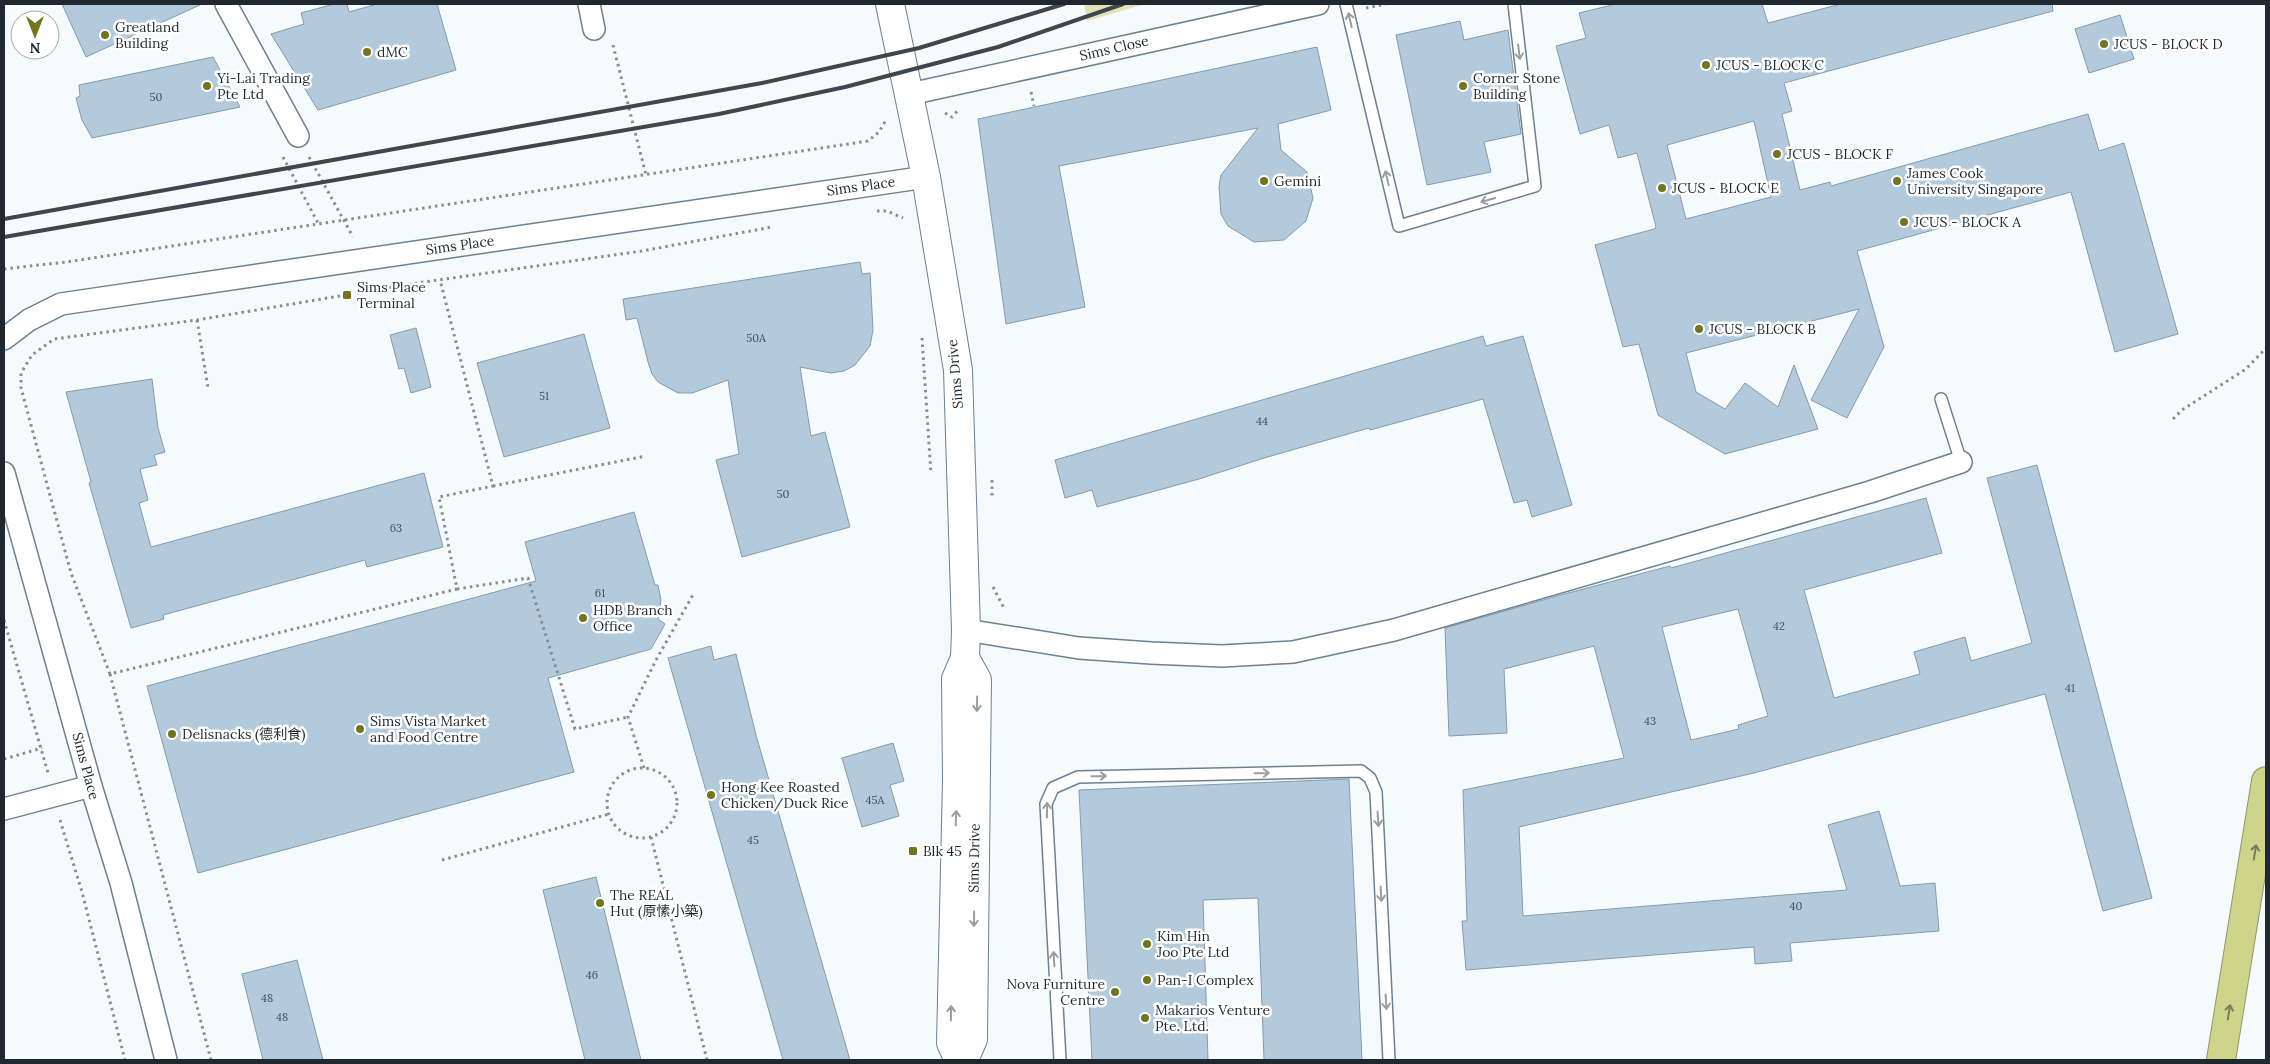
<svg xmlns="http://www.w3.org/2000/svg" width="2270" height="1064" font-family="Lora,'Noto Sans SC',serif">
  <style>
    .green { fill: #dfe3b7 }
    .building { fill: #b2cadb; stroke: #859bac; fill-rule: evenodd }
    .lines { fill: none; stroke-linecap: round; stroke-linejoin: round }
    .lane-casing { stroke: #6c8192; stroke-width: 14 }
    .street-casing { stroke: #6c8192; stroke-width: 24 }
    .secondary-casing { stroke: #6c8192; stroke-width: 30 }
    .highway-casing { stroke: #91986a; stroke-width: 30 }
    .path { stroke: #878e94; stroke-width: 3; stroke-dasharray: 2.5 4; stroke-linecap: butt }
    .lane { stroke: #fff; stroke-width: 11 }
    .street { stroke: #fff; stroke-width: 21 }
    .secondary { stroke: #fff; stroke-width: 28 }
    .highway { stroke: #ced48a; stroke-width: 28 }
    .rail { stroke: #3f474e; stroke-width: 4 }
    .oneway { stroke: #9a9ea1 }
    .oneway2 { stroke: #767e5c }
    .poi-dot { fill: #72751d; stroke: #fff; stroke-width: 2 }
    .labels { text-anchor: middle; stroke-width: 5; stroke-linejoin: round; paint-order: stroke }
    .number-label { font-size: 11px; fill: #44505a }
    .poi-label { font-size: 14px; fill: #1f282f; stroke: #fff; text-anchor: start }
    .street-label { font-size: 14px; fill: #1f282f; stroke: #fff }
  </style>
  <rect width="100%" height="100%" fill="#f5fafd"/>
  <polygon class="green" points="1084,4 1145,4 1087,21"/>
  <g class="building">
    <polygon points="62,4 202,4 86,57"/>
    <polygon points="334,4 347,4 349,12 377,4 437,4 456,70 318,110 271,34 304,24 301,13"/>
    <path d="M1616 4H1762L1768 23 1841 4H2052L2053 11 1784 83 1792 111 1782 114 1800 190 1830 182 1831 186 2088 114 2099 151 2124 143 2178 334 2115 352 2071 192 1857 251 1884 347 1847 418 1811 400 1859 309 1686 353 1696 392 1725 409 1745 383 1778 407 1794 365 1818 429 1725 454 1658 415 1639 344 1623 347 1595 245 1654 229 1656 227 1637 153 1618 158 1609 125 1580 134 1556 46 1586 38 1579 13ZM1754 121 1771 197 1686 219 1667 145Z"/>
    <polygon points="2120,15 2134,59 2089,73 2075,29"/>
    <polygon points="1460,21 1464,40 1508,30 1521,134 1484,142 1491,172 1427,185 1396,35"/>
    <polygon points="1317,47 1331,110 1278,124 1281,150 1307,172 1313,198 1306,221 1284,240 1254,242 1228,226 1221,214 1219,187 1221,175 1258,128 1059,166 1085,307 1006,324 978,119"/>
    <polygon points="213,57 240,107 92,138 82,120 76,98 80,96 79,85"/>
    <polygon points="860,262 862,274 870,273 873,330 870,346 855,365 844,371 831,373 800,367 811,436 825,432 850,527 742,557 716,460 739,454 728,380 692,393 678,393 658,382 652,374 648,362 637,318 626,320 623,299"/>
    <polygon points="416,328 431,387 411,393 404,368 399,369 390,335"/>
    <polygon points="584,334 610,428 504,457 477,363"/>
    <polygon points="1483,336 1486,346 1523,336 1572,505 1532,517 1527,500 1514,503 1483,399 1370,430 1369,428 1264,458 1199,479 1097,507 1092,490 1065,498 1055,460"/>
    <polygon points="152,379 158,428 165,452 154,455 157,465 140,469 148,500 139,503 151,547 424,473 443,547 367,567 365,560 163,615 164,619 131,628 89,483 91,482 66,392"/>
    <path d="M2037 465 2152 898 2103 911 2045 694 1754 773 1519 827 1523 916 1847 890 1828 825 1879 811 1900 886 1935 883 1939 931 1790 943 1792 961 1755 964 1754 947 1466 970 1462 921H1467L1463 790 1624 758 1594 646 1504 669 1507 733 1449 736 1445 628 1557 596 1670 566 1671 568 1926 498 1942 553 1804 590 1834 698 1920 674 1914 652 1965 637 1971 661 2032 643 1987 478ZM1738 609 1768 716 1738 725 1739 729 1691 740 1662 627Z"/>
    <polygon points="634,512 655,585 658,585 661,600 658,619 665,624 651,649 548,678 574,772 198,873 147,686 536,581 525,542"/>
    <polygon points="711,646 714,660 736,654 756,735 850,1060 783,1060 668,658"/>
    <polygon points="893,743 904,781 890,785 899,816 862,827 842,758"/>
    <polygon points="1349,779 1362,1060 1264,1060 1258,898 1203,900 1208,1060 1092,1060 1079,790"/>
    <polygon points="596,877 641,1060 585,1060 543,890"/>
    <polygon points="297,960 323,1060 263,1060 242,974"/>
  </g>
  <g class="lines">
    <g class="lane-casing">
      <g id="lane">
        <polyline points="1346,4 1399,226 1535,186 1514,4"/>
        <polyline points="1941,399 1961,462"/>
        <polyline points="1060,1060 1046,804 1053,788 1078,777 1361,771 1370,778 1376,792 1389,1060"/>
      </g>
    </g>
    <g class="street-casing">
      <g id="street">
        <polyline points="226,4 298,136"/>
        <polyline points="589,4 594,29"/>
        <polyline points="910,94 1318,4"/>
        <polyline points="4,339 29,320 61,304 926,177"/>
        <polyline points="4,473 91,786 121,883 166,1060"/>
        <polyline points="966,630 1079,648 1151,653 1222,656 1293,652 1394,630 1870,492 1961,462"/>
        <polyline points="4,809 91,786"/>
      </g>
    </g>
    <g class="secondary-casing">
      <g id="secondary">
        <polyline points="890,4 926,177 958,370 966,630 965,658 956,679 957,780 951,1043 959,1060"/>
        <polyline points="964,1060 973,1039 977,680 965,658"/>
      </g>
    </g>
    <g class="highway-casing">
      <polyline id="highway" points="2221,1060 2266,781"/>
    </g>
    <g class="path">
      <polyline points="1366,8 1386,4"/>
      <polyline points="613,45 646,175"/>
      <polyline points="1031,92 1034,106"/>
      <polyline points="945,113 952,117 959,109"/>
      <polyline points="283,157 319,225"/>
      <polyline points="309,157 353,237"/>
      <polyline points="877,211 887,211 903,218"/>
      <polyline points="4,269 66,262 868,141 879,132 886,120"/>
      <polyline points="197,320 208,388"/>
      <polyline points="922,338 931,474"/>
      <polyline points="2173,419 2182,410 2246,369 2266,348"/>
      <polyline points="992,480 992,498"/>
      <polyline points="493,486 646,456"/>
      <polyline points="993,587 1005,610"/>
      <polyline points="457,589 528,578 575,729 628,717"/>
      <polyline points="4,620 48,773"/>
      <polyline points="110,674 71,573 21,388 21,373 32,355 54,339 197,320 417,283 642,251 772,227"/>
      <polyline points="4,759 42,748"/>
      <circle cx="642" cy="803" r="35"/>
      <polyline points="644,768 628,717 656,660 694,593"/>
      <polyline points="60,820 82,892 125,1060"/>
      <polyline points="651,837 707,1060"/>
      <polyline points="442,860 609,814"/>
      <polyline points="211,1060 110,674 457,589 439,497 493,486 440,280"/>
    </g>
    <use href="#lane" class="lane"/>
    <use href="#street" class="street"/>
    <use href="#secondary" class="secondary"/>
    <use href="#highway" class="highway"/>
    <g class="rail">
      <polyline points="4,219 762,83 919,48 1064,4"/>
      <polyline points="4,237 719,114 845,87 998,47 1123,4"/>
    </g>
  </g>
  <defs><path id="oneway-shaft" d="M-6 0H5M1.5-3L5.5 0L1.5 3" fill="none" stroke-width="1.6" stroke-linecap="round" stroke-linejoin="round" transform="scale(1.25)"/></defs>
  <g class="oneway">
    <use href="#oneway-shaft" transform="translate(1350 20) rotate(-103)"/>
    <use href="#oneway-shaft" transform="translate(1519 52) rotate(83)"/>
    <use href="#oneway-shaft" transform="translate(1387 178) rotate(-103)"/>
    <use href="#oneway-shaft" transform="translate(1488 200) rotate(164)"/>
    <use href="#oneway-shaft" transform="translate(977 704) rotate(91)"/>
    <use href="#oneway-shaft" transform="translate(1262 773) rotate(-1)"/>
    <use href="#oneway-shaft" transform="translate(1099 776) rotate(-1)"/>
    <use href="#oneway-shaft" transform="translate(1047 810) rotate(-89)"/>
    <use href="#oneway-shaft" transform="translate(956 818) rotate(-88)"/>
    <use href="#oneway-shaft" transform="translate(1378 819) rotate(87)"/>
    <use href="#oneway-shaft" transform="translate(1381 894) rotate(87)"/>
    <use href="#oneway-shaft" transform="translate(974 919) rotate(91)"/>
    <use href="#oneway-shaft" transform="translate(1054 959) rotate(-93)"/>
    <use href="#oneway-shaft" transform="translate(1386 1002) rotate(87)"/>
    <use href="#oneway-shaft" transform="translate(951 1013) rotate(-89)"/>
  </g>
  <g class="oneway2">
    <use href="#oneway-shaft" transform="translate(2255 852) rotate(-81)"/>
    <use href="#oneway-shaft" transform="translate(2229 1012) rotate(-81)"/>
  </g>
  <g class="poi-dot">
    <circle cx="105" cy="35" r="5"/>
    <circle cx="2104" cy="44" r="5"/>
    <circle cx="367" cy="52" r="5"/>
    <circle cx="1706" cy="65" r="5"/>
    <circle cx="207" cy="86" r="5"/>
    <circle cx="1463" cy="86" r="5"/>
    <circle cx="1777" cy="154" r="5"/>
    <circle cx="1264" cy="181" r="5"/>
    <circle cx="1897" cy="181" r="5"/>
    <circle cx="1662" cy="188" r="5"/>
    <circle cx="1904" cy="222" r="5"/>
    <rect x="342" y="290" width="10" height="10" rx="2.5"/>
    <circle cx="1699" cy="329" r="5"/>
    <circle cx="583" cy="618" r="5"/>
    <circle cx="360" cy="729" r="5"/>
    <circle cx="172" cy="734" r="5"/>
    <circle cx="711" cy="795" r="5"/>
    <rect x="908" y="846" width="10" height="10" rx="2.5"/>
    <circle cx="600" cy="903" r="5"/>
    <circle cx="1147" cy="944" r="5"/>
    <circle cx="1147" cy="980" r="5"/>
    <circle cx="1115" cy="992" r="5"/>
    <circle cx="1145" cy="1018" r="5"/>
  </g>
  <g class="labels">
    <g class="number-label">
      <text x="156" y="101">50</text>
      <text x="756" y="342">50A</text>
      <text x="544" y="400">51</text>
      <text x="1262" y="425">44</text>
      <text x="783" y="498">50</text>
      <text x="396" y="532">63</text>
      <text x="600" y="597">61</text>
      <text x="1779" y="630">42</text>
      <text x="2070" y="692">41</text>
      <text x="1650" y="725">43</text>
      <text x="875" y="804">45A</text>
      <text x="753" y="844">45</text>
      <text x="1796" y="910">40</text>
      <text x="592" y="979">46</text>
      <text x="267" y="1002">48</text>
      <text x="282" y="1021">48</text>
    </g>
    <g class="poi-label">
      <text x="115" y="32">Greatland<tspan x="115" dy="16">Building</tspan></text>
      <text x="2114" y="49">JCUS - BLOCK D</text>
      <text x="377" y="57">dMC</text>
      <text x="1716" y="70">JCUS - BLOCK C</text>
      <text x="217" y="83">Yi-Lai Trading<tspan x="217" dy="16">Pte Ltd</tspan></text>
      <text x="1473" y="83">Corner Stone<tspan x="1473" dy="16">Building</tspan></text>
      <text x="1787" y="159">JCUS - BLOCK F</text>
      <text x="1907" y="178">James Cook<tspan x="1907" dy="16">University Singapore</tspan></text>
      <text x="1274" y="186">Gemini</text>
      <text x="1672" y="193">JCUS - BLOCK E</text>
      <text x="1914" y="227">JCUS - BLOCK A</text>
      <text x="357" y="292">Sims Place<tspan x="357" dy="16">Terminal</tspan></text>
      <text x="1709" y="334">JCUS - BLOCK B</text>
      <text x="593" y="615">HDB Branch<tspan x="593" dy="16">Office</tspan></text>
      <text x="370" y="726">Sims Vista Market<tspan x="370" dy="16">and Food Centre</tspan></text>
      <text x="182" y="739">Delisnacks (德利食)</text>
      <text x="721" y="792">Hong Kee Roasted<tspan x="721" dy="16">Chicken/Duck Rice</tspan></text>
      <text x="923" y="856">Blk 45</text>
      <text x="610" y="900">The REAL<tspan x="610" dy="16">Hut (原愫小築)</tspan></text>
      <text x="1157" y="941">Kim Hin<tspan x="1157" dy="16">Joo Pte Ltd</tspan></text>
      <text x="1157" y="985">Pan-I Complex</text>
      <text x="1105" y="989" text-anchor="end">Nova Furniture<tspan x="1105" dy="16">Centre</tspan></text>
      <text x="1155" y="1015">Makarios Venture<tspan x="1155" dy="16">Pte. Ltd.</tspan></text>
    </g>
    <g class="street-label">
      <text transform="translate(1114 48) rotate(-13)" y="5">Sims Close</text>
      <text transform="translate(861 186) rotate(-8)" y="5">Sims Place</text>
      <text transform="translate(460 245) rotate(-8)" y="5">Sims Place</text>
      <text transform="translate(955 374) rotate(-95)" y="5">Sims Drive</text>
      <text transform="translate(86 766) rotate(75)" y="5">Sims Place</text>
      <text transform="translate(974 858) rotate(-89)" y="5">Sims Drive</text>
    </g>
  </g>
  <rect width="2270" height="1064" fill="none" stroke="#1f282f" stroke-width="10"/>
  <g transform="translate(35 35) rotate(180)"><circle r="24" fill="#ffffff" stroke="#a5a9ac"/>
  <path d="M0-4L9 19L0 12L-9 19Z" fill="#72751d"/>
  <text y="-8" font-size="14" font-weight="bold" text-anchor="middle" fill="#1f282f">N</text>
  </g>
</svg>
